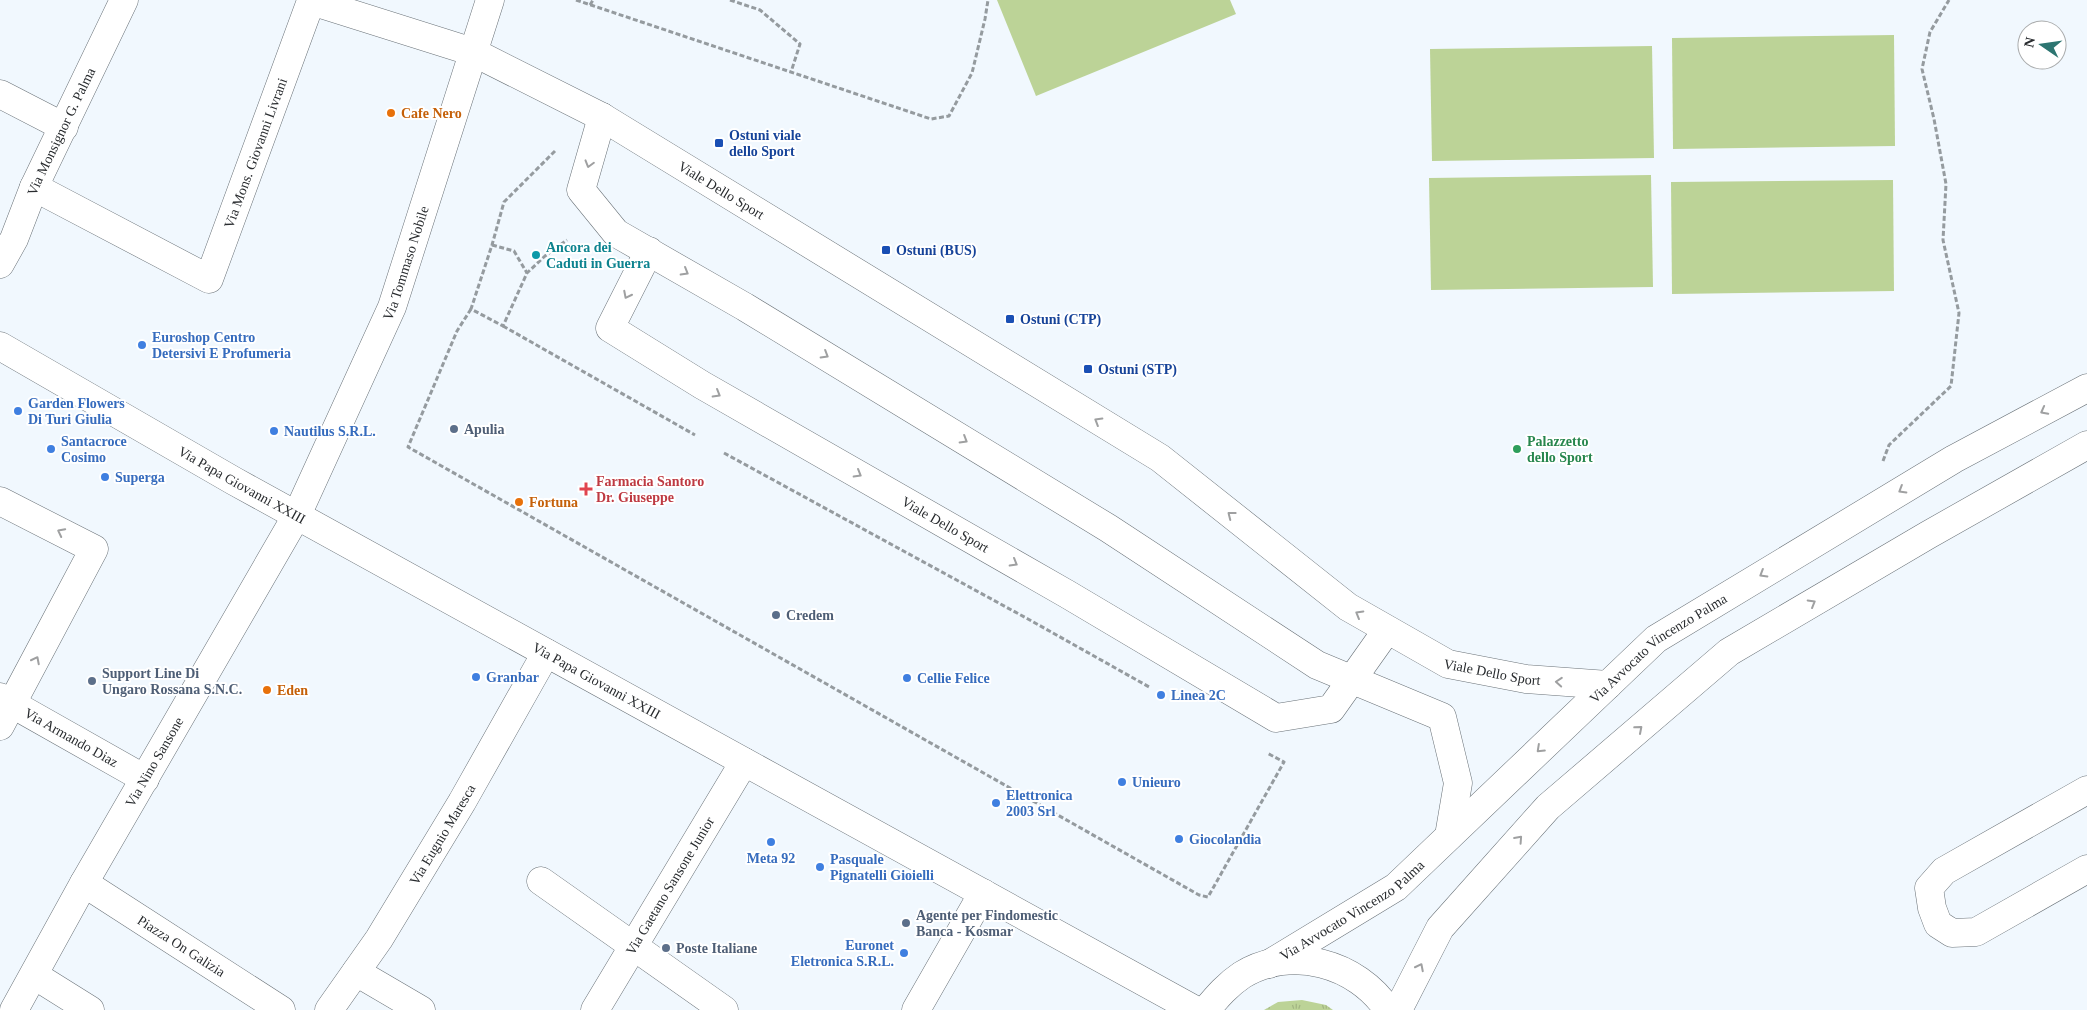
<svg xmlns="http://www.w3.org/2000/svg" width="2087" height="1010" font-family="Georgia,serif">
  <style>
    .grass { fill: url(#grass-tufts) }
    .garden { fill: #bcd397 }
    .lines { fill: none; stroke-linecap: round; stroke-linejoin: round }
    .minor-casing { stroke: #6a7278; stroke-width: 29 }
    .major-casing { stroke: #6a7278; stroke-width: 29 }
    .path { stroke: #959b9f; stroke-width: 3; stroke-dasharray: 5 2.5; stroke-linecap: butt }
    .minor { stroke: #fff; stroke-width: 28 }
    .major { stroke: #fff; stroke-width: 28 }
    .oneway { stroke: #9fa0a1 }
    .food-dot { fill: #e8710a; stroke: #fff; stroke-width: 2 }
    .transit-dot { fill: #1a4fb4; stroke: #fff; stroke-width: 2 }
    .culture-dot { fill: #0f9aa8; stroke: #fff; stroke-width: 2 }
    .shop-dot { fill: #3f7fe0; stroke: #fff; stroke-width: 2 }
    .service-dot { fill: #5c6f8a; stroke: #fff; stroke-width: 2 }
    .leisure-dot { fill: #2e9e5b; stroke: #fff; stroke-width: 2 }
    .health-dot { fill: #e0444e; stroke: #fff; stroke-width: 2 }
    .labels { text-anchor: middle; stroke-width: 4; stroke-linejoin: round; paint-order: stroke }
    .food-label { font-size: 14px; font-weight: bold; fill: #c56008; stroke: #fff; text-anchor: start }
    .street-label { font-size: 14px; fill: #292c2f; stroke: #fff }
    .transit-label { font-size: 14px; font-weight: bold; fill: #164399; stroke: #fff; text-anchor: start }
    .culture-label { font-size: 14px; font-weight: bold; fill: #0d838f; stroke: #fff; text-anchor: start }
    .shop-label { font-size: 14px; font-weight: bold; fill: #366cbe; stroke: #fff; text-anchor: start }
    .service-label { font-size: 14px; font-weight: bold; fill: #4e5e75; stroke: #fff; text-anchor: start }
    .leisure-label { font-size: 14px; font-weight: bold; fill: #27864d; stroke: #fff; text-anchor: start }
    .health-label { font-size: 14px; font-weight: bold; fill: #be3a42; stroke: #fff; text-anchor: start }
  </style>
  <defs>
    <pattern id="grass-tufts" width="24" height="20" patternUnits="userSpaceOnUse" patternTransform="scale(1.25)"><rect width="24" height="20" fill="#bcd397"/><path d="M3 7l-1-3M5 7V3M7 7l1-3M15 17l-1-3M17 17v-4M19 17l1-3" fill="none" stroke="#a2b582"/></pattern>
  </defs>
  <rect width="100%" height="100%" fill="#f1f8fe"/>
  <polygon class="grass" points="1302,1000 1326,1005 1333,1010 1264,1010 1278,1002"/>
  <g class="garden">
    <polygon points="997,0 1230,0 1236,14 1036,96"/>
    <polygon points="1894,35 1895,146 1673,149 1672,38"/>
    <polygon points="1652,46 1654,158 1432,161 1430,49"/>
    <polygon points="1651,175 1653,287 1431,290 1429,178"/>
    <polygon points="1893,180 1894,291 1672,294 1671,182"/>
  </g>
  <g class="lines">
    <g class="minor-casing">
      <g id="minor">
        <polyline points="0,94 64,127"/>
        <polyline points="602,117 581,190 616,233 745,307 1108,528 1317,665 1442,717 1458,783 1449,836"/>
        <path id="s1" d="M34 187 209 279 311 1 473 52 602 117 1160 458 1348 607 1448 664 1526 679 1608 685"/>
        <path id="s2" d="M649 251 610 328 702 385 1067 594 1276 718 1331 709 1387 630"/>
        <path id="s3" d="M0 264 14 239 34 187 124 0"/>
        <path id="s4" d="M0 346 234 481 1195 1010"/>
        <polyline points="0,501 94,549 0,726"/>
        <path id="s5" d="M0 697 145 779"/>
        <polyline points="2087,790 1944,871 1929,888 1932,908 1938,924 1952,933 1976,932 2087,869"/>
        <polyline points="541,881 724,1010"/>
        <path id="s6" d="M84 883 281 1010"/>
        <polyline points="356,972 421,1010"/>
        <polyline points="34,975 90,1010"/>
        <path id="s7" d="M14 1010 84 883 297 515 392 307 490 0"/>
        <path id="s8" d="M329 1010 379 939 462 802 546 653"/>
        <path id="s9" d="M595 1010 744 762"/>
        <polyline points="916,1010 983,893"/>
      </g>
    </g>
    <g class="major-casing">
      <g id="major">
        <path id="s10" d="M1269 964 1396 887 1656 639 1954 459 2087 388"/>
        <path d="M1206 1010C1217 997 1227 985 1242 975 1291 945 1357 963 1388 1010"/>
        <polyline points="1398,1010 1440,928 1548,807 1729,652 1928,535 2087,445"/>
      </g>
    </g>
    <g class="path">
      <polyline points="576,0 931,119 949,116 972,73 985,19 988,0"/>
      <polyline points="730,0 760,10 800,44 791,72"/>
      <polyline points="590,5 593,0"/>
      <polyline points="555,151 504,202 492,245 471,309 503,326 527,273 545,256 567,240"/>
      <polyline points="492,245 514,251 527,273"/>
      <polyline points="471,309 457,331 408,447 1199,895 1208,897 1284,762 1267,753"/>
      <polyline points="503,326 695,435"/>
      <polyline points="724,453 1028,619 1151,688"/>
      <polyline points="1883,461 1889,445 1951,386 1959,313 1943,240 1946,184 1934,119 1922,69 1930,32 1949,0"/>
    </g>
    <use href="#minor" class="minor"/>
    <use href="#major" class="major"/>
  </g>
  <defs><path id="oneway-chevron" d="M-2-3.5L2.5 0L-2 3.5" fill="none" stroke-width="1.6" stroke-linecap="round" stroke-linejoin="round" transform="scale(1.25)"/></defs>
  <g class="oneway">
    <use href="#oneway-chevron" transform="translate(589 164) rotate(106)"/>
    <use href="#oneway-chevron" transform="translate(685 272) rotate(30)"/>
    <use href="#oneway-chevron" transform="translate(627 295) rotate(117)"/>
    <use href="#oneway-chevron" transform="translate(825 355) rotate(31)"/>
    <use href="#oneway-chevron" transform="translate(717 394) rotate(30)"/>
    <use href="#oneway-chevron" transform="translate(2044 411) rotate(152)"/>
    <use href="#oneway-chevron" transform="translate(1098 421) rotate(-149)"/>
    <use href="#oneway-chevron" transform="translate(964 440) rotate(31)"/>
    <use href="#oneway-chevron" transform="translate(858 474) rotate(30)"/>
    <use href="#oneway-chevron" transform="translate(1902 490) rotate(149)"/>
    <use href="#oneway-chevron" transform="translate(1231 515) rotate(-142)"/>
    <use href="#oneway-chevron" transform="translate(61 532) rotate(-153)"/>
    <use href="#oneway-chevron" transform="translate(1014 563) rotate(30)"/>
    <use href="#oneway-chevron" transform="translate(1763 574) rotate(149)"/>
    <use href="#oneway-chevron" transform="translate(1812 603) rotate(-30)"/>
    <use href="#oneway-chevron" transform="translate(1359 614) rotate(-150)"/>
    <use href="#oneway-chevron" transform="translate(36 660) rotate(-63)"/>
    <use href="#oneway-chevron" transform="translate(1559 682) rotate(-176)"/>
    <use href="#oneway-chevron" transform="translate(1639 729) rotate(-41)"/>
    <use href="#oneway-chevron" transform="translate(1540 749) rotate(137)"/>
    <use href="#oneway-chevron" transform="translate(1519 839) rotate(-48)"/>
    <use href="#oneway-chevron" transform="translate(1420 967) rotate(-63)"/>
  </g>
  <g class="food-dot">
    <circle cx="391" cy="113" r="5"/>
    <circle cx="519" cy="502" r="5"/>
    <circle cx="267" cy="690" r="5"/>
  </g>
  <g class="transit-dot">
    <rect x="714" y="138" width="10" height="10" rx="2.5"/>
    <rect x="881" y="245" width="10" height="10" rx="2.5"/>
    <rect x="1005" y="314" width="10" height="10" rx="2.5"/>
    <rect x="1083" y="364" width="10" height="10" rx="2.5"/>
  </g>
  <circle class="culture-dot" cx="536" cy="255" r="5"/>
  <g class="shop-dot">
    <circle cx="142" cy="345" r="5"/>
    <circle cx="18" cy="411" r="5"/>
    <circle cx="274" cy="431" r="5"/>
    <circle cx="51" cy="449" r="5"/>
    <circle cx="105" cy="477" r="5"/>
    <circle cx="476" cy="677" r="5"/>
    <circle cx="907" cy="678" r="5"/>
    <circle cx="1161" cy="695" r="5"/>
    <circle cx="1122" cy="782" r="5"/>
    <circle cx="996" cy="803" r="5"/>
    <circle cx="1179" cy="839" r="5"/>
    <circle cx="771" cy="842" r="5"/>
    <circle cx="820" cy="867" r="5"/>
    <circle cx="904" cy="953" r="5"/>
  </g>
  <g class="service-dot">
    <circle cx="454" cy="429" r="5"/>
    <circle cx="776" cy="615" r="5"/>
    <circle cx="92" cy="681" r="5"/>
    <circle cx="906" cy="923" r="5"/>
    <circle cx="666" cy="948" r="5"/>
  </g>
  <circle class="leisure-dot" cx="1517" cy="449" r="5"/>
  <path class="health-dot" d="M583.5 481.5h5v5h5v5h-5v5h-5v-5h-5v-5h5z"/>
  <g class="labels">
    <g class="food-label">
      <text x="401" y="118">Cafe Nero</text>
      <text x="529" y="507">Fortuna</text>
      <text x="277" y="695">Eden</text>
    </g>
    <g class="street-label">
      <text dy="5" stroke="none"><textPath href="#s3" startOffset="146">Via Monsignor G. Palma</textPath></text>
      <text dy="5" stroke="none"><textPath href="#s1" startOffset="332">Via Mons. Giovanni Livrani</textPath></text>
      <text dy="5" stroke="none"><textPath href="#s1" startOffset="948">Viale Dello Sport</textPath></text>
      <text dy="5" stroke="none"><textPath href="#s7" startOffset="845">Via Tommaso Nobile</textPath></text>
      <text dy="5" stroke="none"><textPath href="#s4" startOffset="279">Via Papa Giovanni XXIII</textPath></text>
      <text dy="5" stroke="none"><textPath href="#s2" startOffset="475">Viale Dello Sport</textPath></text>
      <text dy="5" stroke="none"><textPath href="#s10" startOffset="504">Via Avvocato Vincenzo Palma</textPath></text>
      <text dy="5" stroke="none"><textPath href="#s1" startOffset="1862">Viale Dello Sport</textPath></text>
      <text dy="5" stroke="none"><textPath href="#s4" startOffset="684">Via Papa Giovanni XXIII</textPath></text>
      <text dy="5" stroke="none"><textPath href="#s5" startOffset="82">Via Armando Diaz</textPath></text>
      <text dy="5" stroke="none"><textPath href="#s7" startOffset="285">Via Nino Sansone</textPath></text>
      <text dy="5" stroke="none"><textPath href="#s8" startOffset="209">Via Eugnio Maresca</textPath></text>
      <text dy="5" stroke="none"><textPath href="#s9" startOffset="145">Via Gaetano Sansone Junior</textPath></text>
      <text dy="5" stroke="none"><textPath href="#s10" startOffset="99">Via Avvocato Vincenzo Palma</textPath></text>
      <text dy="5" stroke="none"><textPath href="#s6" startOffset="116">Piazza On Galizia</textPath></text>
    </g>
    <g class="transit-label">
      <text x="729" y="140">Ostuni viale<tspan x="729" dy="16">dello Sport</tspan></text>
      <text x="896" y="255">Ostuni (BUS)</text>
      <text x="1020" y="324">Ostuni (CTP)</text>
      <text x="1098" y="374">Ostuni (STP)</text>
    </g>
    <g class="culture-label">
      <text x="546" y="252">Ancora dei<tspan x="546" dy="16">Caduti in Guerra</tspan></text>
    </g>
    <g class="shop-label">
      <text x="152" y="342">Euroshop Centro<tspan x="152" dy="16">Detersivi E Profumeria</tspan></text>
      <text x="28" y="408">Garden Flowers<tspan x="28" dy="16">Di Turi Giulia</tspan></text>
      <text x="284" y="436">Nautilus S.R.L.</text>
      <text x="61" y="446">Santacroce<tspan x="61" dy="16">Cosimo</tspan></text>
      <text x="115" y="482">Superga</text>
      <text x="486" y="682">Granbar</text>
      <text x="917" y="683">Cellie Felice</text>
      <text x="1171" y="700">Linea 2C</text>
      <text x="1132" y="787">Unieuro</text>
      <text x="1006" y="800">Elettronica<tspan x="1006" dy="16">2003 Srl</tspan></text>
      <text x="1189" y="844">Giocolandia</text>
      <text x="771" y="863" text-anchor="middle">Meta 92</text>
      <text x="830" y="864">Pasquale<tspan x="830" dy="16">Pignatelli Gioielli</tspan></text>
      <text x="894" y="950" text-anchor="end">Euronet<tspan x="894" dy="16">Eletronica S.R.L.</tspan></text>
    </g>
    <g class="service-label">
      <text x="464" y="434">Apulia</text>
      <text x="786" y="620">Credem</text>
      <text x="102" y="678">Support Line Di<tspan x="102" dy="16">Ungaro Rossana S.N.C.</tspan></text>
      <text x="916" y="920">Agente per Findomestic<tspan x="916" dy="16">Banca - Kosmar</tspan></text>
      <text x="676" y="953">Poste Italiane</text>
    </g>
    <g class="leisure-label">
      <text x="1527" y="446">Palazzetto<tspan x="1527" dy="16">dello Sport</tspan></text>
    </g>
    <g class="health-label">
      <text x="596" y="486">Farmacia Santoro<tspan x="596" dy="16">Dr. Giuseppe</tspan></text>
    </g>
  </g>
  <g transform="translate(2042 45) rotate(283)"><circle r="24" fill="#ffffff" stroke="#a9abac"/>
  <path d="M0-4L9 19L0 12L-9 19Z" fill="#2c7571"/>
  <text y="-8" font-size="14" font-weight="bold" text-anchor="middle" fill="#292c2f">N</text>
  </g>
</svg>
